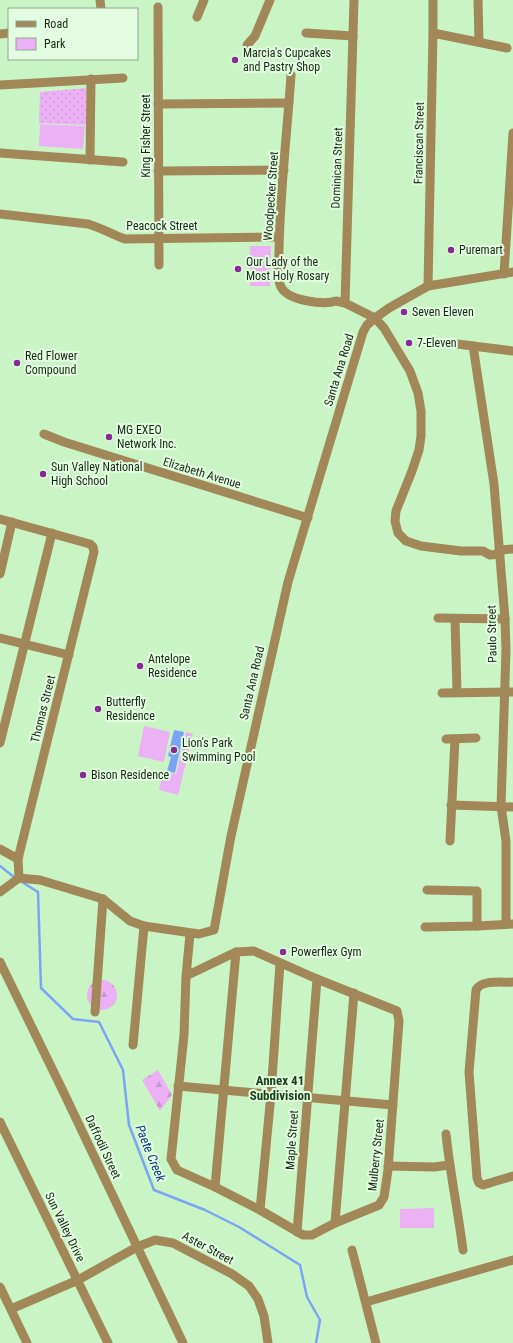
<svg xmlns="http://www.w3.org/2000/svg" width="513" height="1343" font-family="'Roboto Condensed',sans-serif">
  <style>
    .green { fill: #ecb1f4 }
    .forest { fill: url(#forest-firs) }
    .park { fill: url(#park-dots) }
    .water { fill: #7aa5f6 }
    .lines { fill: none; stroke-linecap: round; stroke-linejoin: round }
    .stream { stroke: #7aa5f6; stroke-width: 2.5 }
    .minor { stroke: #a28858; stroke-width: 9 }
    .poi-dot { fill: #882b96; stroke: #e2fddf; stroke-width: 1.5 }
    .labels { text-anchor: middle; stroke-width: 4; stroke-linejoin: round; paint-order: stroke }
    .poi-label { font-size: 12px; fill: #192917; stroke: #e2fddf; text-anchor: start }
    .street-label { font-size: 12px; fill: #192917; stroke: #e2fddf }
    .neighbourhood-label { font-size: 13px; font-weight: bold; fill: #1c4219; stroke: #e2fddf }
    .water-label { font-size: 13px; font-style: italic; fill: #0a368d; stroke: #e2fddf }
  </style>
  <defs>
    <pattern id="forest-firs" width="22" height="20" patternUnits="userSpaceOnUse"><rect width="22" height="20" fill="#ecb1f4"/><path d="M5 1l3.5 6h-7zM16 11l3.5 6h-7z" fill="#ca98d0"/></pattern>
    <pattern id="park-dots" width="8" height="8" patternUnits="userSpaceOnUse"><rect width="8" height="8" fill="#ecb1f4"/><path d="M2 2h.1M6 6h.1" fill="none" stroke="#ca98d0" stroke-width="1.8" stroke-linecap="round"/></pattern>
  </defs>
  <rect width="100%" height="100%" fill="#c9f5c4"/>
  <g class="green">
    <polygon points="40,124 85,126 83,149 39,146"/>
    <polygon points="250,246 271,246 270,286 250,286"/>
    <polygon points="144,726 170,732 164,762 138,756"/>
    <polygon points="186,732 193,734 178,795 159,790 163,772 176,774"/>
    <polygon points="434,1208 434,1228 400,1228 400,1209"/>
  </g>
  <g class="forest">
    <circle cx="102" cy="995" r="15"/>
    <polygon points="158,1070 172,1095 160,1111 142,1080"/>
  </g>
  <polygon class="park" points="86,88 86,125 39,123 40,92"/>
  <polygon class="water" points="174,730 184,732 175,773 167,771 171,757 168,756"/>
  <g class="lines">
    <g class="stream">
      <polyline points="0,866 14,877"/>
      <polyline points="22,882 38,892 41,988 73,1019 99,1022 123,1070 129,1125 154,1190 205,1210 239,1227 300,1265 307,1297 320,1320 316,1343"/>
    </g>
    <g class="minor">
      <polyline points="100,0 101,9"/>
      <polyline points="354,0 345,303 375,318 384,328 410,371 418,393 421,411 421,436 419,450 412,471 396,511 395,521 398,533 406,541 421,546 461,551 483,551 490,555 500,554"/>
      <polyline points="478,0 479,42"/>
      <polyline points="158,7 159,265"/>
      <polyline points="197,17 204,0"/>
      <polyline points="306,33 353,36"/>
      <polyline points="433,33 507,48"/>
      <polyline points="0,34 9,33"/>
      <polyline points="247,45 255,36 270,0"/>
      <path d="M291 75C287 134 280 192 279 251 279 262 276 277 281 287 288 301 324 305 336 301L345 303"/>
      <polyline points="0,85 123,78"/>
      <polyline points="158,104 289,103"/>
      <polyline points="0,153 123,162"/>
      <polyline points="90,160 91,79"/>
      <polyline points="158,171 284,170"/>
      <path d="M0 214 88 224C101 228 112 234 125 239L279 237"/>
      <polyline points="504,274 513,133"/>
      <polyline points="428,286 433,33 433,0"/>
      <polyline points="457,344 513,351"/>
      <polyline points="473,346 494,484 505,619 506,650 501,806 506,841 506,924"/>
      <polyline points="44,434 64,442 308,518"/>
      <polyline points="0,519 90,544 93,547 94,552 18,859 19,878"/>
      <polyline points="499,550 513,549"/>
      <polyline points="0,574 12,522"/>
      <polyline points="438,618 505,619"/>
      <polyline points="455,619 457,692"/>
      <polyline points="0,638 69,655"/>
      <polyline points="442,693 513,692"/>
      <polyline points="446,739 476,738"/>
      <polyline points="0,743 52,533"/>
      <polyline points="451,805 513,807"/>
      <polyline points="450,841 455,739"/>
      <polyline points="0,849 18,859"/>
      <polyline points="427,890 477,891 477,926"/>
      <polyline points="0,892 19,878 40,880 103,899 130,921 144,926 199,934 214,930 231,836 288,582 363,332 367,325 375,318 389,308 428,286 513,272"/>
      <polyline points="425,927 477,926 513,924"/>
      <polyline points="0,962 62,1089 183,1343"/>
      <polyline points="186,976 236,952 254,951 317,979 397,1011 399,1021 388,1170 384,1197 379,1205 335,1223 312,1235 303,1235 260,1210 215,1187 177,1170 171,1159 184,1035 186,976 190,934"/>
      <path d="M513 982C502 983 482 979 476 990L469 1072 477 1178 479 1183 483 1185 513 1176"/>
      <polyline points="95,1012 103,899"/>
      <polyline points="133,1045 144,926"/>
      <polyline points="178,1086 393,1105"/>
      <polyline points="0,1122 108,1343"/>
      <path d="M446 1134C450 1173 458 1211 463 1250"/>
      <polyline points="388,1166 434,1167 449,1165"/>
      <polyline points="215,1187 236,952"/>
      <polyline points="260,1210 271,1094 280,963"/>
      <polyline points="335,1223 354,993"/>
      <polyline points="297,1232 317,979"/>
      <polyline points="352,1250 376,1343"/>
      <polyline points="0,1287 27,1343"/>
      <polyline points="366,1302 513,1260"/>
      <polyline points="11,1309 78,1280 137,1247 155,1240 173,1243 232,1274 249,1286 258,1299 264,1316 268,1343"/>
    </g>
  </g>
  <g class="poi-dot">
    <circle cx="235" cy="60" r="4"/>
    <circle cx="451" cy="250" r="4"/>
    <circle cx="238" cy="269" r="4"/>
    <circle cx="404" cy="312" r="4"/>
    <circle cx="409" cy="343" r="4"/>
    <circle cx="17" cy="363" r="4"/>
    <circle cx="109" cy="437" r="4"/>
    <circle cx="43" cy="474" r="4"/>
    <circle cx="140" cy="666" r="4"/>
    <circle cx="98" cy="709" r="4"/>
    <circle cx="174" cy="750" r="4"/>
    <circle cx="83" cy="775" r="4"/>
    <circle cx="283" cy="952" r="4"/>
  </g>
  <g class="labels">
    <g class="poi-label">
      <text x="243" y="57">Marcia's Cupcakes<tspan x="243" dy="14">and Pastry Shop</tspan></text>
      <text x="459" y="254">Puremart</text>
      <text x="246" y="266">Our Lady of the<tspan x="246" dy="14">Most Holy Rosary</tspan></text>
      <text x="412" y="316">Seven Eleven</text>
      <text x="417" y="347">7-Eleven</text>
      <text x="25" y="360">Red Flower<tspan x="25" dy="14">Compound</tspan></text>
      <text x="117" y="434">MG EXEO<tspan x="117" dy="14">Network Inc.</tspan></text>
      <text x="51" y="471">Sun Valley National<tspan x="51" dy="14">High School</tspan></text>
      <text x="148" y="663">Antelope<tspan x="148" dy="14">Residence</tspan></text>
      <text x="106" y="706">Butterfly<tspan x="106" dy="14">Residence</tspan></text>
      <text x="182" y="747">Lion's Park<tspan x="182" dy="14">Swimming Pool</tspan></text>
      <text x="91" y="779">Bison Residence</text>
      <text x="291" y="956">Powerflex Gym</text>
    </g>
    <g class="street-label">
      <text transform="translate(146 136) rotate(-90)" y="4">King Fisher Street</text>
      <text transform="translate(419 143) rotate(-89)" y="4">Franciscan Street</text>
      <text transform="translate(337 168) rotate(-88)" y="4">Dominican Street</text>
      <text transform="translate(271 196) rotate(-86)" y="4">Woodpecker Street</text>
      <text x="162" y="230">Peacock Street</text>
      <text transform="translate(339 370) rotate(-73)" y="4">Santa Ana Road</text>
      <text transform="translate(202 473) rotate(17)" y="4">Elizabeth Avenue</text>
      <text transform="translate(492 634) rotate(-91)" y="4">Paulo Street</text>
      <text transform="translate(252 683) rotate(-77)" y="4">Santa Ana Road</text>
      <text transform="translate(43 709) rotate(-76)" y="4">Thomas Street</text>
      <text transform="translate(292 1140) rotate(-86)" y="4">Maple Street</text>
      <text transform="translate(103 1147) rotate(65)" y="4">Daffodil Street</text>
      <text transform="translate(376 1155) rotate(-84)" y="4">Mulberry Street</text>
      <text transform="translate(65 1227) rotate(64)" y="4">Sun Valley Drive</text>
      <text transform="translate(208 1248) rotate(28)" y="4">Aster Street</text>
    </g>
    <g class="neighbourhood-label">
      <text x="280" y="1085">Annex 41<tspan x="280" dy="15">Subdivision</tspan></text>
    </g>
    <g class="water-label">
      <text transform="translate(151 1153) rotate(68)" y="5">Paete Creek</text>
    </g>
  </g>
  <rect x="8" y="8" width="130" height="52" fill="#e2fddf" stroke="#92a88f"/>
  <rect x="16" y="21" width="20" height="6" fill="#a28858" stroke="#92a88f"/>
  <text x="44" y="28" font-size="12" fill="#192917">Road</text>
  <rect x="16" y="38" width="20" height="12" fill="#ecb1f4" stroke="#92a88f"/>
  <text x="44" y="48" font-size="12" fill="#192917">Park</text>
</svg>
